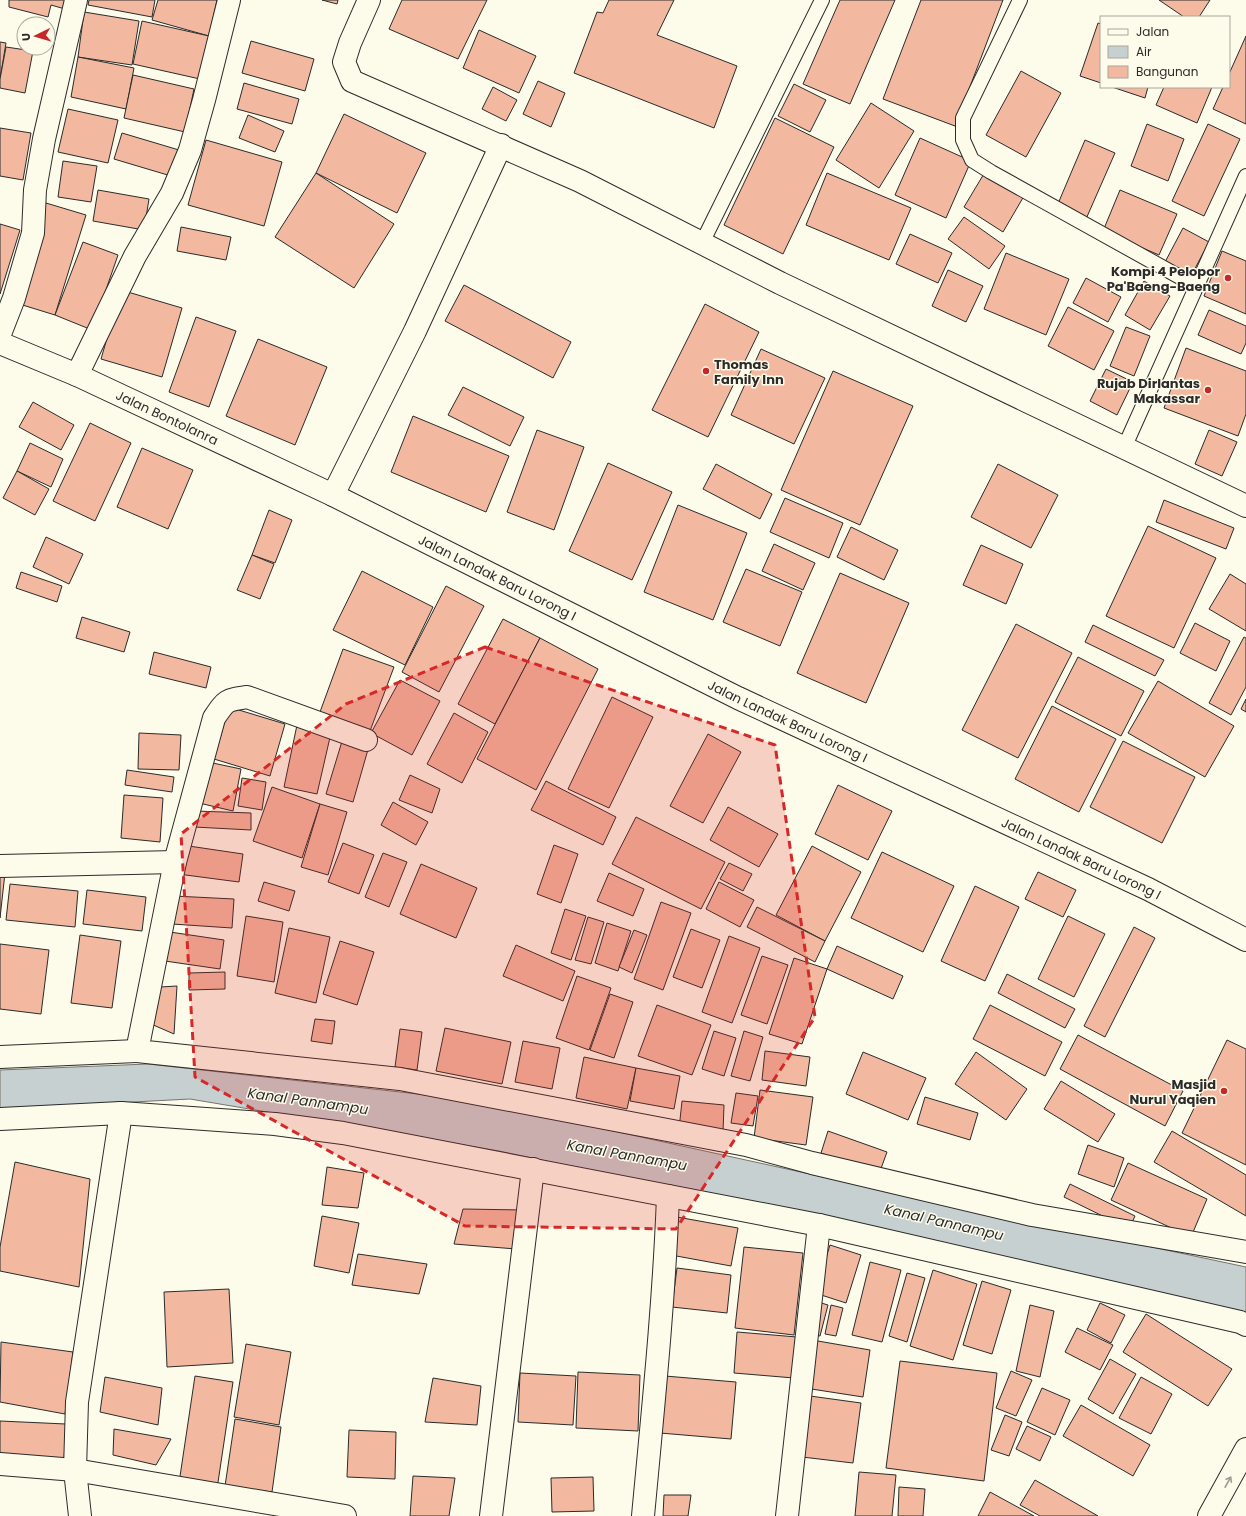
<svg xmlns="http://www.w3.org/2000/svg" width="1246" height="1516" font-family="Poppins,sans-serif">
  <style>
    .water { fill: #c7d0d0; stroke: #74746e }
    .building { fill: #f2b8a0; stroke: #2b2b2b }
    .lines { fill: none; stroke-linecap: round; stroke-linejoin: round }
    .service-casing { stroke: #2b2b2b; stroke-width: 16 }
    .minor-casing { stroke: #2b2b2b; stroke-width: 24 }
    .secondary-casing { stroke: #2b2b2b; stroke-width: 24 }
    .service { stroke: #fdfbea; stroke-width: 14 }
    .minor { stroke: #fdfbea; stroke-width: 22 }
    .secondary { stroke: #fdfbea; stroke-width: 22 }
    .oneway { stroke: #9e9d94 }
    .marked { fill: #d62828; fill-opacity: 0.2; stroke: #d62828; stroke-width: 3; stroke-dasharray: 8 5; stroke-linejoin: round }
    .poi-dot { fill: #c62828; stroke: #fdfbea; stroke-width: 1.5 }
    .labels { text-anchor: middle; stroke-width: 3; stroke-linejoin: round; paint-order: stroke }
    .poi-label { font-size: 13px; font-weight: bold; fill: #2b2b2b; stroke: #fdfbea; text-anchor: end }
    .street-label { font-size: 13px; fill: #2b2b2b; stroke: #fdfbea }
    .water-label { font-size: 14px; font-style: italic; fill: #2b2b2b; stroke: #fdfbea }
  </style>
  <rect width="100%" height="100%" fill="#fdfbea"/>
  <polygon class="water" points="148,1064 472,1100 860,1185 1246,1267 1246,1316 887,1233 499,1151 190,1099 0,1109 0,1070"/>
  <g class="building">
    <polygon points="9,0 66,0 65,9 51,5 48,17 9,7"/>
    <polygon points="89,0 155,0 152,17 88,5"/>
    <polygon points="158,0 217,0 209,36 152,20"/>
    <polygon points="322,0 338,0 337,4"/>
    <polygon points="402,0 487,0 458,59 389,29"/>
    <polygon points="609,0 674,0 657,35 737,66 714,128 574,73 597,12 603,13"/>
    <polygon points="840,0 895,0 850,104 803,84"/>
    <polygon points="921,0 1003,0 955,126 883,99"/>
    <polygon points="1159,0 1210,0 1199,17 1184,17"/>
    <polygon points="84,12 139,21 132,65 78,57"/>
    <polygon points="142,21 209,36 200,79 133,64"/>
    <polygon points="1098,23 1101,24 1101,83 1080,76"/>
    <polygon points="479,30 536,56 519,93 463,68"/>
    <polygon points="1246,36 1246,124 1213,109 1223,87 1229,87 1229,74"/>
    <polygon points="251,41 314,59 305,91 242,73"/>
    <polygon points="0,42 6,43 0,79"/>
    <polygon points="6,47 33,51 25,93 0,88 0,79"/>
    <polygon points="78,57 134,68 126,109 71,97"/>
    <polygon points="1021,71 1061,93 1026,157 986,135"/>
    <polygon points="133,75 194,89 185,132 124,118"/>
    <polygon points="538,81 565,93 551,127 523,114"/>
    <polygon points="244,83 299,99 292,124 237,109"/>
    <polygon points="794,84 826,100 810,132 778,116"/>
    <polygon points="493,87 517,100 506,121 482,109"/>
    <polygon points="1112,87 1148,87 1145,98"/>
    <polygon points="1164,87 1212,87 1197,123 1156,105"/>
    <polygon points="871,103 914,131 879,188 836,160"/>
    <polygon points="68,109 118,120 108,163 58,152"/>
    <polygon points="344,114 426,153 397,213 316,173"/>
    <polygon points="248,115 284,131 275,152 239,138"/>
    <polygon points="775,118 834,147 783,254 724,225"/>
    <polygon points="1147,124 1184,139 1168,181 1131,166"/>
    <polygon points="1208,124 1240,139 1204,216 1172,201"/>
    <polygon points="0,128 31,133 23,180 0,176"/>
    <polygon points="122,133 179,150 171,176 114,159"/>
    <polygon points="920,138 971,161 946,218 895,195"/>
    <polygon points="206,140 282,162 264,226 188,205"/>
    <polygon points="1085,140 1115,153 1086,219 1057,206"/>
    <polygon points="63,161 97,166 91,202 58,197"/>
    <polygon points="985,172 1024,196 1003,232 964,207"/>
    <polygon points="316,173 394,224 354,288 275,237"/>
    <polygon points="827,173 911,208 889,260 806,225"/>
    <polygon points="98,190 149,199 144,230 93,221"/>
    <polygon points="1120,190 1177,214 1159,255 1103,231"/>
    <polygon points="46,203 86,215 55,315 16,303"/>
    <polygon points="964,217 1005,246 989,269 948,239"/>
    <polygon points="0,224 20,230 0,294"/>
    <polygon points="181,227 231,237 226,260 177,251"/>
    <polygon points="1183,228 1209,242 1190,278 1164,264"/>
    <polygon points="910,234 952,253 938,283 896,264"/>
    <polygon points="83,242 118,255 92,330 55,315"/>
    <polygon points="1222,251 1246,261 1246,314 1204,296"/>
    <polygon points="1006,253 1069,279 1046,335 984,309"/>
    <polygon points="948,270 983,286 966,322 932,306"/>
    <polygon points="1086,278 1121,297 1108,322 1073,303"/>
    <polygon points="1144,281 1170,296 1150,330 1125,315"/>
    <polygon points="464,285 571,342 553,378 445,321"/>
    <polygon points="121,290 182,308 162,377 101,359"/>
    <polygon points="705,304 759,332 708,437 652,410"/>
    <polygon points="1068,307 1114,331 1094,370 1048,346"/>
    <polygon points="1209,310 1246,326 1246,343 1241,354 1198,335"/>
    <polygon points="196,317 236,331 209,407 169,392"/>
    <polygon points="1126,327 1150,336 1134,376 1110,366"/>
    <polygon points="258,339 327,367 295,445 226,416"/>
    <polygon points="1186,348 1246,371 1246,414 1238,436 1164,408"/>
    <polygon points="761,349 825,378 794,444 731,415"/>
    <polygon points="1106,369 1133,382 1117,415 1090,401"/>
    <polygon points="833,371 913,406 860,525 781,490"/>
    <polygon points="463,387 524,417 510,446 448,415"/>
    <polygon points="33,402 74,425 61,450 19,427"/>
    <polygon points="413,416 509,456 486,512 391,472"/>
    <polygon points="90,423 131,443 95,521 53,501"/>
    <polygon points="537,430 584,447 554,530 507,512"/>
    <polygon points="1209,430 1237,442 1222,476 1195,464"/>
    <polygon points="30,443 63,459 51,487 17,471"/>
    <polygon points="142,448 193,470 168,529 117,507"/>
    <polygon points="608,463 672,492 632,580 569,551"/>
    <polygon points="716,464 772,494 760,519 703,489"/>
    <polygon points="998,464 1058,495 1031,548 971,517"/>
    <polygon points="17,471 49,489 35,515 3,498"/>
    <polygon points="785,498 843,523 829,558 770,532"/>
    <polygon points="1164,500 1234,528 1226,549 1156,522"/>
    <polygon points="678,505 747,533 713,620 644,592"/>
    <polygon points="269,510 292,520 275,563 252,555"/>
    <polygon points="1148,526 1216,558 1174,648 1106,616"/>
    <polygon points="851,527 898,550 884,580 837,557"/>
    <polygon points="46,537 83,554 69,584 33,567"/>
    <polygon points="774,544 815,563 803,590 762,571"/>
    <polygon points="981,545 1023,564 1006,604 963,585"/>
    <polygon points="252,555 274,564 260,599 237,590"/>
    <polygon points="746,569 802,592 780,646 723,622"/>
    <polygon points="362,571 433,607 405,665 333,630"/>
    <polygon points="21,572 62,586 57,602 16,588"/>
    <polygon points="840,573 909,603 866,703 797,673"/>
    <polygon points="1230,574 1246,584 1246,631 1209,609"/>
    <polygon points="446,586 484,606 439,692 402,672"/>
    <polygon points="82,617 130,632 124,652 76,638"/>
    <polygon points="503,619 540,638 495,724 458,704"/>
    <polygon points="1195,623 1230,641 1216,671 1180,653"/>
    <polygon points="1016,624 1072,653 1018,758 962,730"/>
    <polygon points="1093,625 1164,660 1155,676 1085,642"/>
    <polygon points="1244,637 1246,638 1246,687 1231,715 1209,703"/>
    <polygon points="540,638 598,669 536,790 477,759"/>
    <polygon points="343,649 394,667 370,731 320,712"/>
    <polygon points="154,652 211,667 206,688 149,674"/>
    <polygon points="1078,657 1144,691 1121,736 1055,702"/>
    <polygon points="400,680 440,701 412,755 371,733"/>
    <polygon points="1158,681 1234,726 1205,777 1128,733"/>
    <polygon points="612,697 653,717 609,808 568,789"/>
    <polygon points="1246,699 1246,712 1241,709"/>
    <polygon points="1052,706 1116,739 1079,812 1015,779"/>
    <polygon points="229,707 285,724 270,776 214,759"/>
    <polygon points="454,713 488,732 462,783 427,764"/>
    <polygon points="297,725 331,733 317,794 284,787"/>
    <polygon points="139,733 181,735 179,770 138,769"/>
    <polygon points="708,734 741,752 703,823 670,806"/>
    <polygon points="343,738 369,746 353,802 326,794"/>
    <polygon points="1123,741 1195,777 1162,843 1090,807"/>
    <polygon points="208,762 241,769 233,811 199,803"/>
    <polygon points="127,770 174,777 172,792 125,785"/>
    <polygon points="410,775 440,789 432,813 399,800"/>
    <polygon points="242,778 266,782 262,810 238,806"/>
    <polygon points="546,781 616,817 603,845 531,810"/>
    <polygon points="838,785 892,811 868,860 815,834"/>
    <polygon points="272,787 320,804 302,858 253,841"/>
    <polygon points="124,795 163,798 160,842 121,838"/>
    <polygon points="393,802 428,822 416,845 381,825"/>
    <polygon points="320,804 347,812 328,875 301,867"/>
    <polygon points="728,807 778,834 759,867 710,840"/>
    <polygon points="195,811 251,813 251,830 194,827"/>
    <polygon points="636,817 725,862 701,909 612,864"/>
    <polygon points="343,843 374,855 359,894 328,882"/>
    <polygon points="182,845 243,854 239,882 178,874"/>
    <polygon points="554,845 578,854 561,903 537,894"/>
    <polygon points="812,846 861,872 825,941 776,915"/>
    <polygon points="882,852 954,886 923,952 851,918"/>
    <polygon points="383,853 407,862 389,907 365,897"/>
    <polygon points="729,863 752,874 743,891 720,879"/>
    <polygon points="421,864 477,888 456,938 400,914"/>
    <polygon points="1038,872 1076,890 1063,917 1025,899"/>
    <polygon points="0,873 5,873 0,918"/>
    <polygon points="609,873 644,889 633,916 597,901"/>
    <polygon points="264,882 295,891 289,911 258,901"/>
    <polygon points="719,882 754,900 740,927 706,909"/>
    <polygon points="10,884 78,891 75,927 6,920"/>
    <polygon points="975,886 1019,907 985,981 941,961"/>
    <polygon points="87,890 146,897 142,931 83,924"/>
    <polygon points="174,896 234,899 232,928 172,924"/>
    <polygon points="661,902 691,913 663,990 634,979"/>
    <polygon points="757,907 825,941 815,962 747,927"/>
    <polygon points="565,909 586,916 571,960 551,953"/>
    <polygon points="246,916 283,922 274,982 237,976"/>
    <polygon points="1068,916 1105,934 1074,997 1038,979"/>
    <polygon points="588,917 604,922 591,964 575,960"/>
    <polygon points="607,923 631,931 618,971 595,963"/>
    <polygon points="1134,927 1155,938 1105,1037 1084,1026"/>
    <polygon points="289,928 330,937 316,1003 275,993"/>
    <polygon points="691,929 720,940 702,988 673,977"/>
    <polygon points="634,930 647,935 632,973 619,967"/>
    <polygon points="163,931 224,940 220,969 158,960"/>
    <polygon points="80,935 121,941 112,1008 71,1003"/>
    <polygon points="729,936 760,948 732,1023 702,1012"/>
    <polygon points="340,941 374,952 357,1005 323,994"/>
    <polygon points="0,944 49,950 41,1014 0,1009"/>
    <polygon points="516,945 575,971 563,1001 503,976"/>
    <polygon points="837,946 903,976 893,999 827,969"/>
    <polygon points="762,956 788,965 767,1024 741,1015"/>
    <polygon points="794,958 827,969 802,1044 769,1034"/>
    <polygon points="225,972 225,989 189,990 189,973"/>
    <polygon points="1007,974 1075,1009 1065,1028 998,993"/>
    <polygon points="577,976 611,988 589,1050 556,1038"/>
    <polygon points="177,986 174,1034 151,1024 160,987"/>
    <polygon points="610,994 633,1002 614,1058 590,1050"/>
    <polygon points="657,1005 711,1025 692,1075 638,1056"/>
    <polygon points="990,1005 1062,1042 1045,1076 973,1039"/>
    <polygon points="315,1019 335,1021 332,1044 311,1041"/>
    <polygon points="445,1028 511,1042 502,1084 436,1071"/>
    <polygon points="400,1029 422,1032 417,1070 395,1067"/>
    <polygon points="714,1031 736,1038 724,1076 702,1069"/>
    <polygon points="744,1031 763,1037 750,1081 731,1076"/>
    <polygon points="1078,1035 1183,1091 1165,1126 1060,1069"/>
    <polygon points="1227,1040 1246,1049 1246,1165 1182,1133"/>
    <polygon points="523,1041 560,1048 552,1089 515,1082"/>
    <polygon points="765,1051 810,1057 806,1086 762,1080"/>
    <polygon points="863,1052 926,1078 908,1120 846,1094"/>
    <polygon points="976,1052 1027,1089 1006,1120 955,1084"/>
    <polygon points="584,1057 636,1068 627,1109 576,1098"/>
    <polygon points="636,1068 680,1076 674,1109 630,1101"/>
    <polygon points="1061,1081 1115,1114 1098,1142 1044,1109"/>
    <polygon points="760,1090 813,1097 806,1145 754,1138"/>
    <polygon points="736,1093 758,1096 753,1126 731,1123"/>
    <polygon points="925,1097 978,1113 970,1140 917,1124"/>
    <polygon points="682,1101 724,1105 723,1132 679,1129"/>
    <polygon points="828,1131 887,1152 879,1174 821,1153"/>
    <polygon points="1172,1131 1246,1175 1246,1216 1154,1162"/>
    <polygon points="1088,1145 1124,1158 1114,1187 1078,1174"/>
    <polygon points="15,1162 90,1179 79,1287 0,1271 0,1247"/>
    <polygon points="1128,1163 1207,1199 1191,1237 1111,1200"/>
    <polygon points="327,1167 364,1173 358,1208 322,1205"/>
    <polygon points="1070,1184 1135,1216 1129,1229 1064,1197"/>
    <polygon points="463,1209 523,1210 516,1249 454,1244"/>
    <polygon points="322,1216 359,1223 349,1273 314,1266"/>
    <polygon points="677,1217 738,1228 731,1266 671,1255"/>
    <polygon points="830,1245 861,1255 846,1303 815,1293"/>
    <polygon points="744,1247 803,1253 794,1335 735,1328"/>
    <polygon points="358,1254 427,1264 419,1294 352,1285"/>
    <polygon points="870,1262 901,1270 882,1342 852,1335"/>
    <polygon points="677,1268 731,1275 727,1313 672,1307"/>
    <polygon points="933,1270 977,1284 953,1360 910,1346"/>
    <polygon points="907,1273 925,1278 907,1342 889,1336"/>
    <polygon points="982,1281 1011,1290 992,1354 963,1345"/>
    <polygon points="229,1289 233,1363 167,1367 164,1292"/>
    <polygon points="818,1302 828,1305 820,1336 809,1334"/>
    <polygon points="1100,1303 1125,1315 1111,1343 1087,1330"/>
    <polygon points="831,1305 843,1308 836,1336 825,1334"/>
    <polygon points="1030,1305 1054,1311 1040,1377 1016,1371"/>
    <polygon points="1146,1314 1232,1369 1208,1406 1123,1352"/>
    <polygon points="1077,1328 1113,1345 1100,1370 1065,1352"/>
    <polygon points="737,1332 797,1337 794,1378 734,1373"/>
    <polygon points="812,1340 870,1350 863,1397 805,1388"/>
    <polygon points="1,1342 73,1352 65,1414 0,1402"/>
    <polygon points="246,1344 291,1352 279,1425 234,1417"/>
    <polygon points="1110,1359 1136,1374 1113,1414 1088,1399"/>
    <polygon points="900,1361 997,1373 984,1481 886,1468"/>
    <polygon points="1011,1371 1032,1380 1016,1416 996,1408"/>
    <polygon points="578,1372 640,1375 638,1431 576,1428"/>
    <polygon points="520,1373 576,1376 573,1425 518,1422"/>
    <polygon points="195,1376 233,1382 217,1489 179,1483"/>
    <polygon points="665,1376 736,1382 731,1439 660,1433"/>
    <polygon points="105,1377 162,1388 158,1425 100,1412"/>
    <polygon points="1141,1377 1172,1394 1151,1434 1119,1418"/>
    <polygon points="433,1378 481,1386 477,1425 425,1422"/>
    <polygon points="1042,1388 1070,1400 1055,1435 1027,1422"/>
    <polygon points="810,1396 861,1403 853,1463 802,1457"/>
    <polygon points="1081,1405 1150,1445 1133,1476 1063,1436"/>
    <polygon points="1005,1415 1022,1422 1009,1456 991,1450"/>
    <polygon points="235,1419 281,1427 272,1492 225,1486"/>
    <polygon points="0,1421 66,1424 64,1461 0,1454"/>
    <polygon points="1027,1426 1051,1437 1040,1461 1016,1449"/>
    <polygon points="114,1429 171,1439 156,1465 113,1455"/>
    <polygon points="349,1430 396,1432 395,1479 347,1477"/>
    <polygon points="859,1472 896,1475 892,1516 855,1516"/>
    <polygon points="413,1476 455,1478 449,1516 410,1516"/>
    <polygon points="593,1477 594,1511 552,1512 551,1478"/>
    <polygon points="1035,1480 1098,1516 1040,1516 1020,1505"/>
    <polygon points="899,1487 925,1489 923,1516 898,1516"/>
    <polygon points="990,1492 1034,1516 978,1516"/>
    <polygon points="664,1495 691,1495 688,1516 663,1516"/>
  </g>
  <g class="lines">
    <g class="service-casing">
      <g id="service">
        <polyline points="1020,0 963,118 963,140 972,160 991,172 1196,286"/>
        <polyline points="702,243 822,0"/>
        <polyline points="1124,448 1246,176"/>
      </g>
    </g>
    <g class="minor-casing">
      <g id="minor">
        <polyline points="369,0 350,43 344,62 352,81 580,181 780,283 1246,506"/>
        <polyline points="0,334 14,298 33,233 35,190 44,139 76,0"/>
        <path id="s1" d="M0 343 77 375 333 495 738 698 1148 889 1246 940"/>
        <polyline points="77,375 135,256 172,193 190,150 204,100 229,0"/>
        <polyline points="333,495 415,331 501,145"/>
        <path d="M366 740 247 697C226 700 226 700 214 718L175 862 137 1051 400 1079 746 1145 812 1163 1032 1215 1246 1252"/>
        <polyline points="0,866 175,862"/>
        <polyline points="0,1057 137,1051"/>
        <polyline points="0,1119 121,1113 275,1124 343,1133 819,1225 1240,1322 1246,1325"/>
        <polyline points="0,1464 75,1470 345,1516"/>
        <polyline points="80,1516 75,1470 77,1402 121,1113"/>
        <polyline points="491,1516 533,1169"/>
        <path d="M643 1516C653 1409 664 1303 668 1196"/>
        <polyline points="787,1516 819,1225"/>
      </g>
    </g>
    <g class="secondary-casing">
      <polyline id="secondary" points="1209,1516 1246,1449"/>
    </g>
    <use href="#service" class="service"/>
    <use href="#minor" class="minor"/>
    <use href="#secondary" class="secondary"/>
  </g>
  <defs><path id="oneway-shaft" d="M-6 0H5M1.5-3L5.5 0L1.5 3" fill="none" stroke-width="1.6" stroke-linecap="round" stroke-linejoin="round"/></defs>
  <use class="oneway" href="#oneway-shaft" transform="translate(1228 1482) rotate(-61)"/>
  <path class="marked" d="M485 647 775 745 815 1017 676 1229 465 1226 195 1077 181 834 346 704Z"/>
  <g class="poi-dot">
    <circle cx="1228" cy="278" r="4"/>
    <circle cx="706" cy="371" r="4"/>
    <circle cx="1208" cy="390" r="4"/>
    <circle cx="1224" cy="1091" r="4"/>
  </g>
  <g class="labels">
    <g class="poi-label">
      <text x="1220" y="276">Kompi 4 Pelopor<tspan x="1220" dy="15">Pa'Baeng-Baeng</tspan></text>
      <text x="714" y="369" text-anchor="start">Thomas<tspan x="714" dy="15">Family Inn</tspan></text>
      <text x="1200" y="388">Rujab Dirlantas<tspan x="1200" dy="15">Makassar</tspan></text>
      <text x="1216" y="1089">Masjid<tspan x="1216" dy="15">Nurul Yaqien</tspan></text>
    </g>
    <g class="street-label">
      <text dy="5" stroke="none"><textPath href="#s1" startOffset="183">Jalan Bontolanra</textPath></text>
      <text dy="5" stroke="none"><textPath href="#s1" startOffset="550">Jalan Landak Baru Lorong I</textPath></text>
      <text dy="5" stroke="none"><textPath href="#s1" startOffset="874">Jalan Landak Baru Lorong I</textPath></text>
      <text dy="5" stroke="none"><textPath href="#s1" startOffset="1198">Jalan Landak Baru Lorong I</textPath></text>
    </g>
    <g class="water-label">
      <text transform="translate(308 1101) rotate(8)" y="5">Kanal Pannampu</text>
      <text transform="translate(627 1155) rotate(10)" y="5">Kanal Pannampu</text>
      <text transform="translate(944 1222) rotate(13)" y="5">Kanal Pannampu</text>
    </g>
  </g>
  <rect x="1100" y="16" width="130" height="72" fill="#fdfbea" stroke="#a9a89e"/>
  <rect x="1108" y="29" width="20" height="6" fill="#fdfbea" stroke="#a9a89e"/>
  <text x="1136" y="36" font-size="12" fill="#2b2b2b">Jalan</text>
  <rect x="1108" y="46" width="20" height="12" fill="#c7d0d0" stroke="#a9a89e"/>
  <text x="1136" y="56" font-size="12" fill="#2b2b2b">Air</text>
  <rect x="1108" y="66" width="20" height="12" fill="#f2b8a0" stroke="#a9a89e"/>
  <text x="1136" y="76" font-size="12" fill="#2b2b2b">Bangunan</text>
  <g transform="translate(36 36) rotate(265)"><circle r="19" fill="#fdfbea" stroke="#a9a89e"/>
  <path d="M0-3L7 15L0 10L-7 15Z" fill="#c62828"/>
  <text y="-6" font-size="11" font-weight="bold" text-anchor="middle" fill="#2b2b2b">U</text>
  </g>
</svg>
